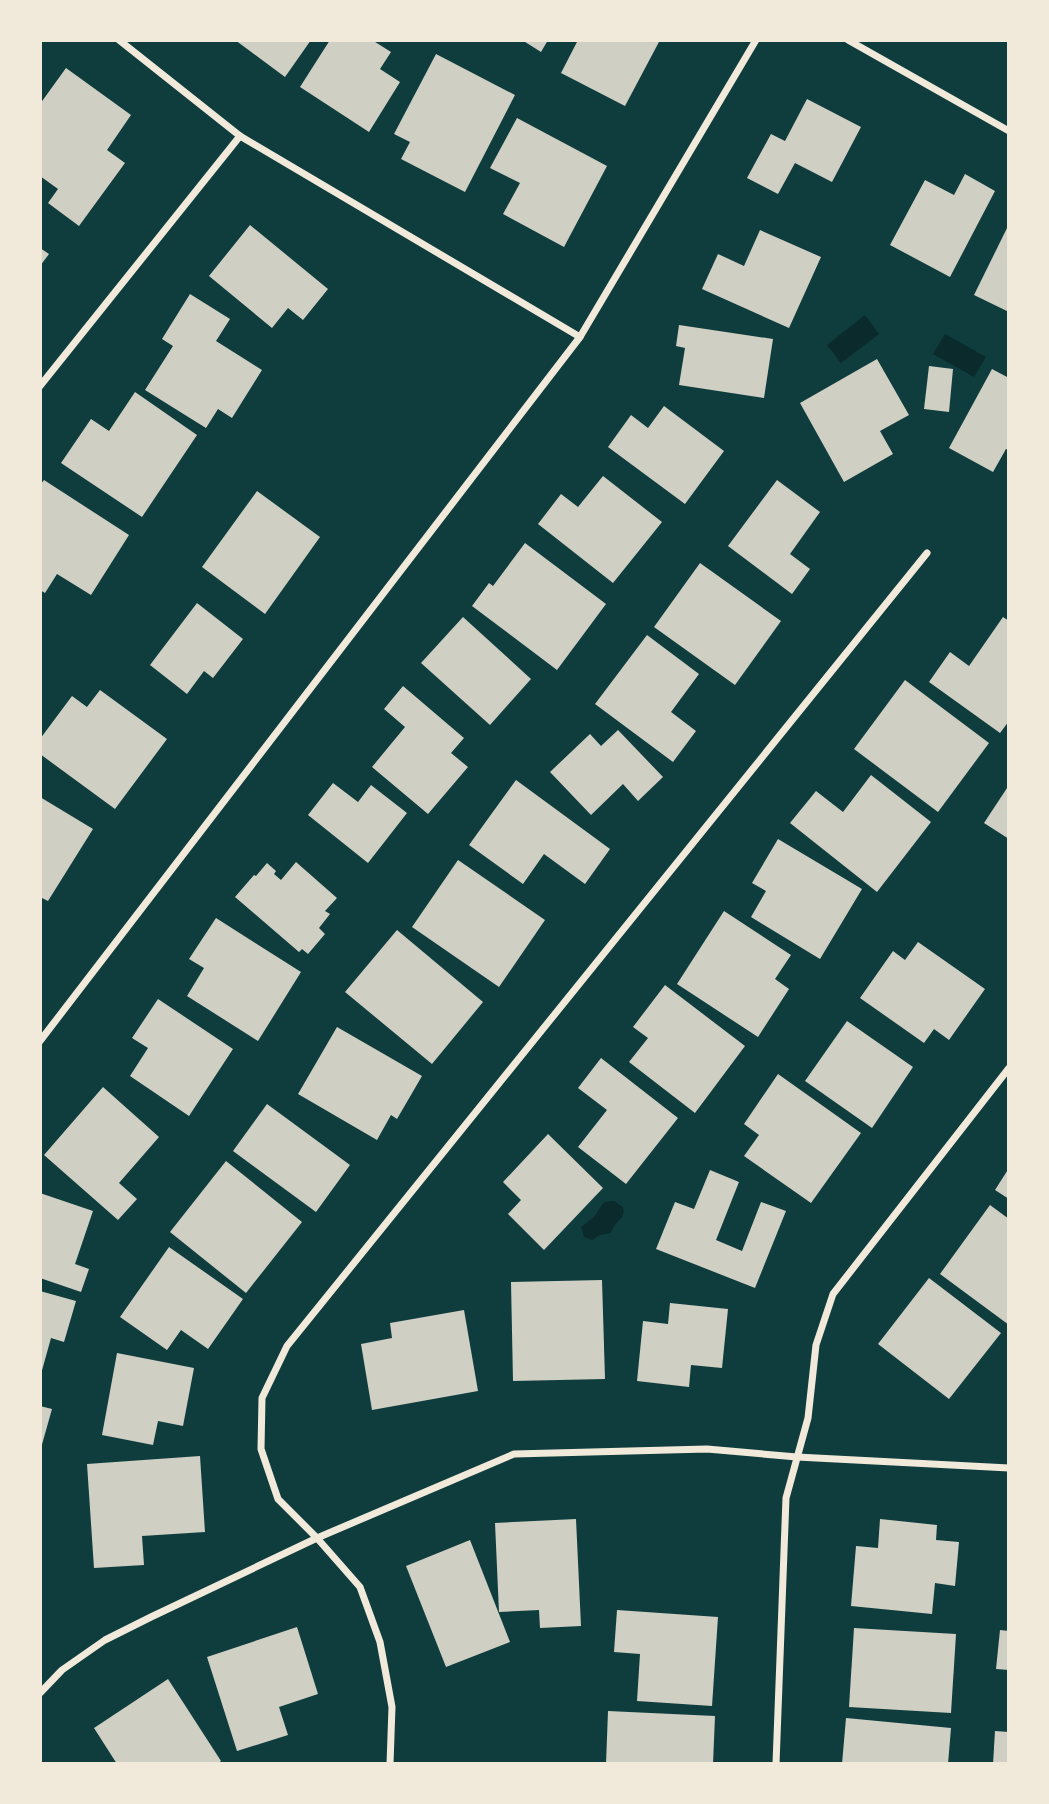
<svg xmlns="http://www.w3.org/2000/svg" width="1049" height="1804" font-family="'Nunito Sans',sans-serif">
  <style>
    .water { fill: #0a2a2b }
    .building { fill: #cfcfc3 }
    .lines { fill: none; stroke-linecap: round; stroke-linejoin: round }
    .minor { stroke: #f1e9da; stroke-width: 7 }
  </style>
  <rect width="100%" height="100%" fill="#0f3d3e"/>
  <g class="water">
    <polygon points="865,315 879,334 841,363 827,345"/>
    <polygon points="945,334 986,357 974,377 933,354"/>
    <path d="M614 1201 623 1207C625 1218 620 1218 615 1225 613 1227 612 1230 611 1233L600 1235 592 1240 584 1237 581 1227 594 1217 604 1202Z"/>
  </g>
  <g class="building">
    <polygon points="235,40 311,40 285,77"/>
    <polygon points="330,40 372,40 391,52 380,69 400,82 369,132 300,87"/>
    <polygon points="522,40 548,40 541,52"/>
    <polygon points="578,40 660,40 625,106 561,73"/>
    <polygon points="436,54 515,95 465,192 401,159 410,142 394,134"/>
    <polygon points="66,68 131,115 107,150 125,163 79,226 48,203 58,189 40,176 40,104"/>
    <polygon points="807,99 861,127 832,182 795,163 778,194 747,178 771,134 785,141"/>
    <polygon points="517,118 607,166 564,247 503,214 520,183 490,168"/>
    <polygon points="965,174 995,191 950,277 890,245 925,180 954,195"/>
    <polygon points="1009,224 1009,312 974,295"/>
    <polygon points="250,225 328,289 303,320 288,308 272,328 209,276"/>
    <polygon points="760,230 821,257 789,328 702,289 718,254 744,266"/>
    <polygon points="40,248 49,254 40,266"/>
    <polygon points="190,294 230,319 216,341 262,370 232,418 218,409 206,428 145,390 173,346 162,339"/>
    <polygon points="679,325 773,339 764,398 679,385 685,348 676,346"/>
    <polygon points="877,359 909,415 880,431 893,454 844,482 800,403"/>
    <polygon points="929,366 953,369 949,412 924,409"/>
    <polygon points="992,369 1009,378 1009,450 1006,449 993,472 949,448"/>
    <polygon points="135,392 197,435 142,517 61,463 91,419 109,431"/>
    <polygon points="664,406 724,451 685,504 608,447 631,415 648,428"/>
    <polygon points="603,476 662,522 613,583 538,524 561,494 578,507"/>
    <polygon points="44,480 129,535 91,595 57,574 45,593 40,590 40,485"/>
    <polygon points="777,480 820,512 790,554 810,569 792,594 728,546"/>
    <polygon points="257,491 320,537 265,614 202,567"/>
    <polygon points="525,543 606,604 557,670 472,606 489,583 493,586"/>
    <polygon points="700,563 781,621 735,685 654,627"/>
    <polygon points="197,603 243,639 213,678 204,671 187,694 150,665"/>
    <polygon points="463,617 531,679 490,725 421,663"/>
    <polygon points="1003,617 1009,621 1009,721 1000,733 929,682 950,652 969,666"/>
    <polygon points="647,635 699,674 671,712 696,731 673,762 595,704"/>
    <polygon points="905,680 989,743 938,812 854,749"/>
    <polygon points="403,686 464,738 451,753 468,767 428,814 372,767 405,727 384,709"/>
    <polygon points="100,690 167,739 115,809 40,754 40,739 72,696 87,707"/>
    <polygon points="618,730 663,777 638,801 623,784 591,815 550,772 590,734 601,746"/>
    <polygon points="871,775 931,822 877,892 790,823 816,791 843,812"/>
    <polygon points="516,780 610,849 585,884 544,854 523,884 469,845"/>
    <polygon points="333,783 358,802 371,785 407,813 368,863 308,815"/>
    <polygon points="1009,785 1009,839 984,823"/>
    <polygon points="40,797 93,829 48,901 40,897"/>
    <polygon points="778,839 862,889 820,959 751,917 766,891 752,883"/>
    <polygon points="458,860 545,920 499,987 412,927"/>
    <polygon points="296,862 337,898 325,911 330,914 319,928 325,934 308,954 302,949 299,952 235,897 254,875 256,876 267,863 276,871 274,874 281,880"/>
    <polygon points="724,911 791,955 775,979 789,989 758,1037 677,984"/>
    <polygon points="216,918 301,972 258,1041 187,996 204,968 189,959"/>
    <polygon points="397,930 483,1002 432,1064 345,992"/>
    <polygon points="918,942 985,989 949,1040 934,1029 924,1043 860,998 893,951 905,960"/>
    <polygon points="665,985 745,1046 695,1113 629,1062 648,1038 633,1027"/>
    <polygon points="158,999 233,1049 189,1116 130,1076 148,1048 132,1038"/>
    <polygon points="847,1021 913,1067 872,1128 805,1081"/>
    <polygon points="337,1027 422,1076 397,1119 391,1115 377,1140 298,1094"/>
    <polygon points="601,1058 678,1118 626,1184 578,1147 607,1110 578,1088"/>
    <polygon points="778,1074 861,1133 811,1203 744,1156 759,1135 744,1124"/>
    <polygon points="103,1087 159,1137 119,1183 137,1199 118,1220 44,1155"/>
    <polygon points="267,1104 350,1165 316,1212 233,1151"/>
    <polygon points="548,1134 603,1188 544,1250 508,1214 521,1200 503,1182"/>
    <polygon points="226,1161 302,1222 246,1293 170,1232"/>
    <polygon points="1009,1168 1009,1199 995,1190"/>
    <polygon points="710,1170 739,1182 716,1240 742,1251 761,1202 786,1211 755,1288 656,1249 675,1202 694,1209"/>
    <polygon points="40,1193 93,1211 75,1264 89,1269 81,1292 40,1278"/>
    <polygon points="990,1205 1009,1219 1009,1325 940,1274"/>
    <polygon points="169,1247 243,1299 208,1349 181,1330 167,1350 120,1317"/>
    <polygon points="929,1278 1001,1333 949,1399 878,1344"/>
    <polygon points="602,1280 605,1379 513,1381 511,1282"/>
    <polygon points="40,1291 76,1301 64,1342 51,1338 41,1374"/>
    <polygon points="670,1303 728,1309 722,1368 691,1365 689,1387 637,1381 643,1321 668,1324"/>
    <polygon points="464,1310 478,1391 372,1410 361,1344 392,1338 390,1323"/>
    <polygon points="117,1353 194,1368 183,1426 158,1421 153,1445 102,1435"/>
    <polygon points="40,1406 52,1409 41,1448 40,1448"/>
    <polygon points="200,1456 205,1532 142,1536 144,1565 94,1568 87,1464"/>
    <polygon points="576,1519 581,1626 540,1628 539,1610 499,1612 495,1523"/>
    <polygon points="880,1519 937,1525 936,1540 959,1542 955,1586 935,1583 932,1614 851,1606 856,1546 878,1548"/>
    <polygon points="470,1540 510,1642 446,1667 406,1566"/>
    <polygon points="617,1610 718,1617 712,1706 637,1701 640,1654 614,1652"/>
    <polygon points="297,1627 318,1694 279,1707 288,1735 237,1751 207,1657"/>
    <polygon points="854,1628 956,1634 951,1713 849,1707"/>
    <polygon points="1000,1630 1009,1631 1009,1670 996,1669"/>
    <polygon points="168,1679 221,1761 217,1764 117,1764 94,1728"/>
    <polygon points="608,1711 715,1716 713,1764 606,1764"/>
    <polygon points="846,1718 951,1728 948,1764 842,1764"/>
    <polygon points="995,1731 1009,1732 1009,1764 993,1764"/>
  </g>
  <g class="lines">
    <g class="minor">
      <polyline points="119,40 240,136 580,337"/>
      <polyline points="848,40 1009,131"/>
      <polyline points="40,386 240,136"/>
      <polyline points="40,1041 580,337 756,40"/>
      <polyline points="40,1693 62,1670 105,1640 151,1617 317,1538 514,1454 707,1449 797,1457 1009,1468"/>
      <polyline points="390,1764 392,1707 380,1642 360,1587 317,1538 278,1499 261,1449 262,1398 287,1346 927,553"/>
      <polyline points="776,1764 786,1498 808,1418 816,1345 833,1294 1009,1068"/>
    </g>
  </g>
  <rect width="1049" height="1804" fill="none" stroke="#f1e9da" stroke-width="84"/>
</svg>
